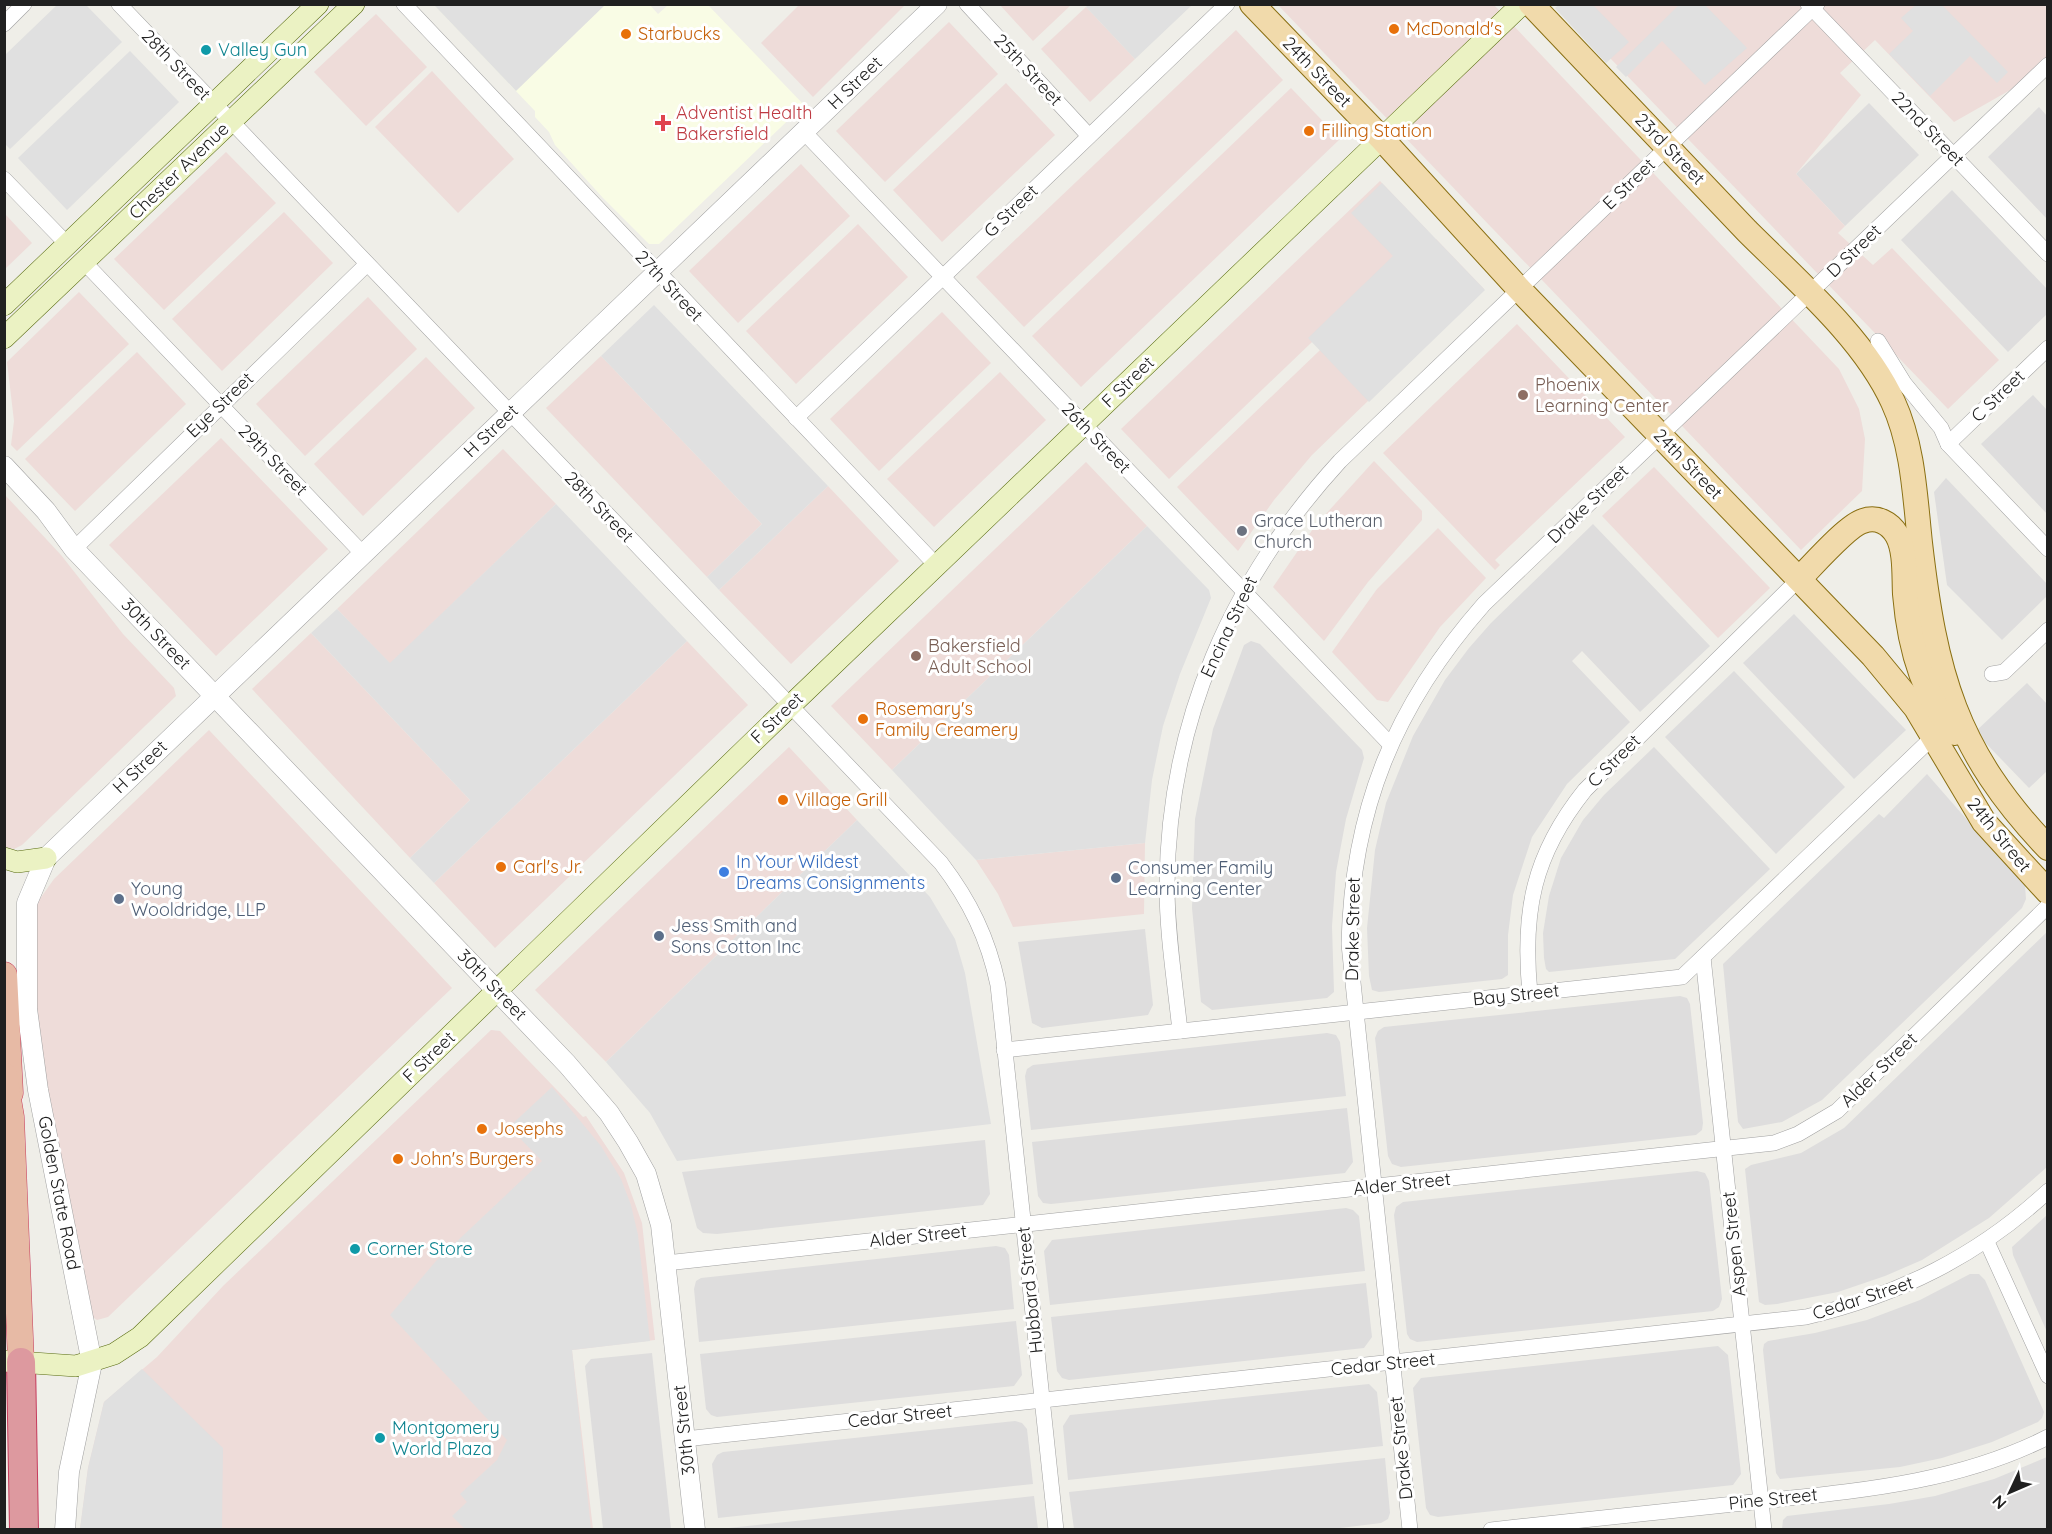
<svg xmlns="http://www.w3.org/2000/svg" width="2052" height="1534" font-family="Quicksand,sans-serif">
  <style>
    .residential { fill: #dedddd }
    .commercial { fill: #eedcd9 }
    .education { fill: #f9fce5 }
    .parking { fill: #e0e0e0 }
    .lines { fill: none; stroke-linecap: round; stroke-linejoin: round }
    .minor-casing { stroke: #a1a1a1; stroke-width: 16 }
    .tertiary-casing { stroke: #a1a1a1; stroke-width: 21 }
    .secondary-casing { stroke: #596c12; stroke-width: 22 }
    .primary-casing { stroke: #8a6f12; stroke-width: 26 }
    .trunk-casing { stroke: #c63c5d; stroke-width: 27 }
    .motorway-casing { stroke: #c63c5d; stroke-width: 30 }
    .minor { stroke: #fff; stroke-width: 15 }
    .tertiary { stroke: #fff; stroke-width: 20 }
    .secondary { stroke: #ebf2c3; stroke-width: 21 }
    .primary { stroke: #f1daab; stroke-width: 24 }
    .trunk { stroke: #e7baa5; stroke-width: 26 }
    .motorway { stroke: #dd999f; stroke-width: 28 }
    .food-dot { fill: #e8710a; stroke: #fff; stroke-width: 2 }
    .culture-dot { fill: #0f9aa8; stroke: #fff; stroke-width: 2 }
    .health-dot { fill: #e0444e; stroke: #fff; stroke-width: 2 }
    .education-dot { fill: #8d6e63; stroke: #fff; stroke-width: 2 }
    .worship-dot { fill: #6b7280; stroke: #fff; stroke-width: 2 }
    .shop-dot { fill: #3f7fe0; stroke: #fff; stroke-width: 2 }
    .service-dot { fill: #5c6f8a; stroke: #fff; stroke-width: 2 }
    .labels { text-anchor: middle; stroke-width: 6; stroke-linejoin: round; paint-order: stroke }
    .food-label { font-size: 18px; fill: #c56008; stroke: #fff; text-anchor: start }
    .culture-label { font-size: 18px; fill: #0d838f; stroke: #fff; text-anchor: start }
    .street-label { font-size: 18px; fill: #202020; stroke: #fff }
    .health-label { font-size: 18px; fill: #be3a42; stroke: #fff; text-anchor: start }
    .education-label { font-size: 18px; fill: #785e54; stroke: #fff; text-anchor: start }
    .worship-label { font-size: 18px; fill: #5b616d; stroke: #fff; text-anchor: start }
    .shop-label { font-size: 18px; fill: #366cbe; stroke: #fff; text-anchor: start }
    .service-label { font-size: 18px; fill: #4e5e75; stroke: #fff; text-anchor: start }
  </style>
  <rect width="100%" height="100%" fill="#efeee8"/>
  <g class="residential">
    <polygon points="1869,103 1919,155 1845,226 1796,174"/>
    <polygon points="2039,107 2047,116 2047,219 1988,157"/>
    <polygon points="1952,190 2047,289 2047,314 2008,352 1901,240"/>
    <polygon points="2033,395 2047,410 2047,514 1981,444"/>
    <polygon points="1946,478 2047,584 2047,596 2002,640 1947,585 1934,492"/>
    <polygon points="1593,524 1710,646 1640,712 1582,651 1572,661 1630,722 1567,784 1532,837 1513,895 1508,935 1508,975 1502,979 1379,992 1372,990 1369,976 1367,928 1375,850 1386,803 1413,736 1445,680 1469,648 1491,623"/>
    <polygon points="1794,614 1906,730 1854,779 1743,663"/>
    <polygon points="1251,641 1260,644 1362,750 1364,758 1346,819 1336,872 1332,926 1334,992 1327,998 1212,1010 1201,1002 1192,908 1195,819 1213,729 1244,645"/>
    <polygon points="1734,671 1845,787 1776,854 1665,737"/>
    <polygon points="2027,683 2047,704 2047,771 2029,788 1975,732"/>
    <polygon points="1654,747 1770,869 1675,959 1549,972 1546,969 1544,958 1543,933 1549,896 1561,858 1583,820 1604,795"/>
    <polygon points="1927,774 2025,886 2026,899 2022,908 1822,1100 1782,1122 1743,1129 1738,1122 1723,964 1879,814 1884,818"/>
    <polygon points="1145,929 1153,1005 1148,1015 1042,1028 1032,1023 1018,942"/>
    <polygon points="2047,932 2047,1167 1989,1218 1922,1260 1885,1276 1838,1292 1777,1304 1765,1305 1759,1302 1745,1169 1751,1165 1801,1153 1844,1128"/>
    <polygon points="1680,996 1687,998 1690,1004 1703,1123 1702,1130 1696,1135 1401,1167 1392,1164 1388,1156 1375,1038 1378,1031 1384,1027"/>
    <polygon points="1327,1033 1336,1035 1340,1042 1346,1096 1031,1130 1025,1076 1027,1069 1033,1065"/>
    <polygon points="1347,1108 1353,1162 1345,1173 1051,1204 1043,1203 1038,1196 1032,1142"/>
    <polygon points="985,1140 990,1194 983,1205 717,1234 703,1233 697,1228 682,1172"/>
    <polygon points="1697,1171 1705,1173 1709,1181 1722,1299 1719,1307 1713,1311 1417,1342 1410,1339 1407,1334 1394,1215 1396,1207 1403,1202"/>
    <polygon points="1346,1208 1353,1210 1359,1216 1365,1271 1050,1305 1044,1251 1052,1240"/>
    <polygon points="2047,1215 2047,1332 2013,1255 2012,1247"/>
    <polygon points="996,1246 1005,1248 1009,1255 1014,1309 699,1342 694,1289 696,1281 701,1278"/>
    <polygon points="1970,1274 1979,1274 1985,1280 2044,1412 2042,1418 2038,1422 1992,1442 1942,1458 1900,1467 1780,1479 1776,1473 1763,1350 1764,1344 1768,1341 1815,1333 1867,1320 1920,1300"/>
    <polygon points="1366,1283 1372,1337 1364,1348 1069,1380 1062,1378 1057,1371 1051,1317"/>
    <polygon points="1016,1321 1022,1375 1014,1386 717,1417 711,1415 706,1409 700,1354"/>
    <polygon points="1718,1346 1728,1355 1741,1474 1733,1485 1438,1517 1430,1515 1426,1508 1413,1388 1421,1378"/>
    <polygon points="652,1353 671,1529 603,1529 585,1366 591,1359"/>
    <polygon points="1369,1384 1377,1392 1383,1446 1068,1480 1063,1426 1070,1415"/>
    <polygon points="1015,1421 1022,1423 1027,1429 1033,1484 718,1518 712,1464 717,1455 723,1452"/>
    <polygon points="2047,1457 2047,1529 1782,1529 1783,1520 1787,1516 1889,1504 1935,1496 1994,1479"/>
    <polygon points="1385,1458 1390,1513 1388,1519 1381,1523 1324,1530 1074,1529 1069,1492"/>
    <polygon points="1034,1496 1038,1529 719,1529"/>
  </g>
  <g class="commercial">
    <polygon points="800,4 905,4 905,5 813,97 761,43"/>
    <polygon points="1000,5 1071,5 1033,41"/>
    <polygon points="1278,5 1494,5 1839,369 1859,409 1865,439 1862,491 1801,550"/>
    <polygon points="1559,5 2047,5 2047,69 1954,122 1875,40 1840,73 1861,95 1796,174 1845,226 1838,233 1873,265 1892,248 1999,360 1948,409"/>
    <polygon points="1086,7 1135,59 1090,102 1041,49"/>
    <polygon points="376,14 427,67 366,126 314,72"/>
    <polygon points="949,22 998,74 885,182 836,131"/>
    <polygon points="1236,30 1283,80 1024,327 976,277"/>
    <polygon points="432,71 514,159 458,213 375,127"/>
    <polygon points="1006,83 1055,135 942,242 893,190"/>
    <polygon points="1291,88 1340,139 1081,387 1032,336"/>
    <polygon points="226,152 276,203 164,310 114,259"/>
    <polygon points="801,164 850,216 738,323 689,271"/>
    <polygon points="1380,181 1428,231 1169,479 1121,429"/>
    <polygon points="284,212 333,263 222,371 172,319"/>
    <polygon points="5,214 32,243 5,269"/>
    <polygon points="858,224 908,277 796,384 746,331"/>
    <polygon points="1436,239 1484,289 1312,455 1274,500 1238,551 1177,487"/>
    <polygon points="79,292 129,344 17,451 11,445 14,421 7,362"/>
    <polygon points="368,297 417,349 305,456 256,404"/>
    <polygon points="942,312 991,363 879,471 830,419"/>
    <polygon points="1517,324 1625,437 1495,560 1500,565 1495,570 1383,453"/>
    <polygon points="137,352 186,404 75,511 25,459"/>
    <polygon points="601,356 762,524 707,577 546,408"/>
    <polygon points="426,357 475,408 363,516 314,464"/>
    <polygon points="1000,372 1046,420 934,527 887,479"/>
    <polygon points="221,438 328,549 216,656 109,545"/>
    <polygon points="503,449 556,504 390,664 337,609"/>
    <polygon points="1374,461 1422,511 1422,520 1368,582 1324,641 1273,587 1315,526"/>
    <polygon points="1086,462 1147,526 892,770 831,706"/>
    <polygon points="1654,467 1770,588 1718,638 1602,516"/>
    <polygon points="828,486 899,561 791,664 719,590"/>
    <polygon points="5,495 61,555 123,634 174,688 176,696 22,845 14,849 4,847"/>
    <polygon points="1438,528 1486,578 1440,627 1388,702 1377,700 1332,652 1377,589"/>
    <polygon points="311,633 470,800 410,858 252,689"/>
    <polygon points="687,641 748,705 495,948 434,883"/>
    <polygon points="209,730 452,988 108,1317 97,1320 91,1316 39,1053 29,941 37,903 54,879"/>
    <polygon points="789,747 857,820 606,1062 535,990"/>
    <polygon points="1145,843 1144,914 1013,927 998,894 976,860"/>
    <polygon points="491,1030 500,1031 583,1117 586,1116 624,1173 642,1223 655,1340 572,1350 593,1529 80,1530 88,1468 104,1402 157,1357 223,1286"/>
  </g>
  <polygon class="education" points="649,4 658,14 668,5 708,5 804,105 659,244 649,244 603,198 555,145 549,132 535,117 535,111 434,5"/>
  <g class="parking">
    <polygon points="1560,4 1593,5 1629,42 1606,63 1555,8"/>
    <polygon points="1680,4 1705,5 1747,48 1705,85 1662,41 1626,77 1616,67"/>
    <polygon points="57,5 86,5 122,42 10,149 5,144 5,55"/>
    <polygon points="434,5 605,5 516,91"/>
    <polygon points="1088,5 1088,4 1192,5 1135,59 1086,7"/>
    <polygon points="1916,5 1942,5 2008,72 1997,83 1970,56 1930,96 1889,54 1913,31 1901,18"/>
    <polygon points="130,51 179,102 67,210 18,158"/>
    <polygon points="1382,183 1485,290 1369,402 1308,338 1393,256 1351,213"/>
    <polygon points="654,305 828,486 719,590 707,577 762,524 601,356"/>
    <polygon points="556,504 687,641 434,883 410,858 470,800 311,633 337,609 390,663"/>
    <polygon points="1147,526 1209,590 1211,598 1180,674 1163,726 1152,780 1145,843 976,860 892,770"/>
    <polygon points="857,820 930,897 955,939 965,973 991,1124 677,1161 650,1113 606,1062"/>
    <polygon points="552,1087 601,1146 621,1179 631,1205 638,1235 650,1341 572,1350 591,1529 465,1529 452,1516 467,1502 460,1494 497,1460 507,1440 390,1315 436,1261 542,1161 509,1127"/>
    <polygon points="142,1369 223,1448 222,1529 80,1529 88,1468 104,1402"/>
  </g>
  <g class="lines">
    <g class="minor-casing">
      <g id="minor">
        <path d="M119 4 941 863C970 901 988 938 998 985L1056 1530"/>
        <polyline points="404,4 936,565"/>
        <polyline points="967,4 1089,136"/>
        <polyline points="1808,4 2048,254"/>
        <polyline points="4,24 24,4"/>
        <polyline points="804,132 1390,744"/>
        <polyline points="4,179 67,244"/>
        <polyline points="84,262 363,554"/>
        <polyline points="1878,341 1904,383 1941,428 1948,444 2048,549"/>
        <polyline points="796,418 1227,4"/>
        <polyline points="1948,444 2048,348"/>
        <polyline points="74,549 367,264"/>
        <polyline points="1992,674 2004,672 2048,630"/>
        <polyline points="1703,957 1764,1530"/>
        <path d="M1530 994C1522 912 1533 855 1585 790L1799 579"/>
        <path d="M1180 1031C1175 983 1167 934 1167 886 1168 722 1231 580 1340 461L1817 4"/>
        <polyline points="1004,1050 1682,977 1933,737"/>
        <polyline points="1987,1242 2048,1376"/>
        <polyline points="666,1263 1774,1143 1798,1134 1837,1111 2048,906"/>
        <path d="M685 1439 1806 1317C1899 1295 1978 1256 2048 1191"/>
        <path d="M1410 1530 1349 944C1352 809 1395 705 1484 604L2048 65"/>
        <path d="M1491 1530C1578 1520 1665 1511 1753 1502 1854 1491 1955 1484 2048 1437"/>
      </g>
    </g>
    <g class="tertiary-casing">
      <g id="tertiary">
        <polyline points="4,466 46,511 74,549 567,1064 609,1113 628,1142 646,1174 661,1225 695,1530"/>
        <polyline points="65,1530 69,1472 92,1363 38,1090 27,1009 27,903 46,858 937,4"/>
      </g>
    </g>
    <g class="secondary-casing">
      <g id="secondary">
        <polyline points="4,305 318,4"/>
        <polyline points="4,338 354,4"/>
        <polyline points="4,858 17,862 46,858"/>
        <polyline points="4,1361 76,1366 114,1354 140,1337 790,706 1522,4"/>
      </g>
    </g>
    <g class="primary-casing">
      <g id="primary">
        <polyline points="1252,4 1382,139 1519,289 1873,656 1916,708 1984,822 2048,892"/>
        <path d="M1531 4C1603 80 1675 156 1747 231 1797 281 1864 338 1893 402 1913 445 1915 496 1920 543 1935 673 1955 751 2048 848"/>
        <path d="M1799 579C1812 566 1848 525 1863 521 1877 516 1890 523 1897 535 1906 551 1904 576 1905 594 1909 643 1922 695 1955 733"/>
      </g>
    </g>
    <g class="trunk-casing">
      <g id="trunk">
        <polyline points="4,975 10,1093"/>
        <polyline points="4,1076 11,1117 21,1362"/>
      </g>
    </g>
    <g class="motorway-casing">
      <polyline id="motorway" points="21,1362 24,1530"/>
    </g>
    <use href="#minor" class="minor"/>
    <use href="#tertiary" class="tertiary"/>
    <use href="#secondary" class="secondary"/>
    <use href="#primary" class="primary"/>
    <use href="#trunk" class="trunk"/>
    <use href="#motorway" class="motorway"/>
  </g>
  <g class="food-dot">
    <circle cx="1394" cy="29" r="6"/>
    <circle cx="626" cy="34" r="6"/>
    <circle cx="1309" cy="131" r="6"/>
    <circle cx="863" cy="719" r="6"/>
    <circle cx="783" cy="800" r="6"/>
    <circle cx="501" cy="867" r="6"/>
    <circle cx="482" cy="1129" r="6"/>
    <circle cx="398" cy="1159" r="6"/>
  </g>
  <g class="culture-dot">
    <circle cx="206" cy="50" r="6"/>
    <circle cx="355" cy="1249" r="6"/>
    <circle cx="380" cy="1438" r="6"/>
  </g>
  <path class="health-dot" d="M660 114h6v6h6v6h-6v6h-6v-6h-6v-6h6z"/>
  <g class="education-dot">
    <circle cx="1523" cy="395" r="6"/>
    <circle cx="916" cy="656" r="6"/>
  </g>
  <circle class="worship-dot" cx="1242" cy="531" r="6"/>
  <circle class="shop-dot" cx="724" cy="872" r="6"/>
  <g class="service-dot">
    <circle cx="1116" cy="878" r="6"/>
    <circle cx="119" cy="899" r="6"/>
    <circle cx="659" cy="936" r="6"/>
  </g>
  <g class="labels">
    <g class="food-label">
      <text x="1406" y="35">McDonald's</text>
      <text x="638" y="40">Starbucks</text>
      <text x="1321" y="137">Filling Station</text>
      <text x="875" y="715">Rosemary's<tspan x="875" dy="21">Family Creamery</tspan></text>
      <text x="795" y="806">Village Grill</text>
      <text x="513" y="873">Carl's Jr.</text>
      <text x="494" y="1135">Josephs</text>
      <text x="410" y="1165">John's Burgers</text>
    </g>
    <g class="culture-label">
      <text x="218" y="56">Valley Gun</text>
      <text x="367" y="1255">Corner Store</text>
      <text x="392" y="1434">Montgomery<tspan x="392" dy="21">World Plaza</tspan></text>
    </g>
    <g class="street-label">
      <text transform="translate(176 65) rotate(46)" y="6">28th Street</text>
      <text transform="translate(1028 70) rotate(47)" y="6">25th Street</text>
      <text transform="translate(1317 72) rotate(46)" y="6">24th Street</text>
      <text transform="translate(855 83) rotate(-44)" y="6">H Street</text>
      <text transform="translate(1928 129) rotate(46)" y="6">22nd Street</text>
      <text transform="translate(1670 149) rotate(46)" y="6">23rd Street</text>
      <text transform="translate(179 171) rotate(-44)" y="6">Chester Avenue</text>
      <text transform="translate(1629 184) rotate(-44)" y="6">E Street</text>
      <text transform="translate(1011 211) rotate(-44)" y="6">G Street</text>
      <text transform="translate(1854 251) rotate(-44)" y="6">D Street</text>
      <text transform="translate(669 286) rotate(47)" y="6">27th Street</text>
      <text transform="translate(1128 382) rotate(-44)" y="6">F Street</text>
      <text transform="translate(1998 396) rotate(-44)" y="6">C Street</text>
      <text transform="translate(220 405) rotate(-44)" y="6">Eye Street</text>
      <text transform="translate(491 431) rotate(-44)" y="6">H Street</text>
      <text transform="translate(1096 438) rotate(46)" y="6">26th Street</text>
      <text transform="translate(273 460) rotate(46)" y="6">29th Street</text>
      <text transform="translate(1688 464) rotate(46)" y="6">24th Street</text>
      <text transform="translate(1588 504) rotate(-44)" y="6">Drake Street</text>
      <text transform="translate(599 507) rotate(46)" y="6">28th Street</text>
      <text transform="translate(1229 627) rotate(-65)" y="6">Encina Street</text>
      <text transform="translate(156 634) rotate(46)" y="6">30th Street</text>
      <text transform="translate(777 718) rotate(-44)" y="6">F Street</text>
      <text transform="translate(1614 761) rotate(-45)" y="6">C Street</text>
      <text transform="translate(140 767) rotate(-44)" y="6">H Street</text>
      <text transform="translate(1999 835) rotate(51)" y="6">24th Street</text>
      <text transform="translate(1353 929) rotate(-89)" y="6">Drake Street</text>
      <text transform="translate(492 985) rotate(46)" y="6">30th Street</text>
      <text transform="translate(1516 995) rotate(-6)" y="6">Bay Street</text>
      <text transform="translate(429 1057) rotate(-44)" y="6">F Street</text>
      <text transform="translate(1879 1070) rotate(-44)" y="6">Alder Street</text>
      <text transform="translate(1402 1184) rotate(-6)" y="6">Alder Street</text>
      <text transform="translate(59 1193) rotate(79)" y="6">Golden State Road</text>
      <text transform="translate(918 1236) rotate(-6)" y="6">Alder Street</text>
      <text transform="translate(1734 1244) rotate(-96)" y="6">Aspen Street</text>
      <text transform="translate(1030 1290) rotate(-96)" y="6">Hubbard Street</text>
      <text transform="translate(1863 1298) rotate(-18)" y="6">Cedar Street</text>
      <text transform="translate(1383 1364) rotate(-6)" y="6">Cedar Street</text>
      <text transform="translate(900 1416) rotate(-6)" y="6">Cedar Street</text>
      <text transform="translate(684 1430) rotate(-96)" y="6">30th Street</text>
      <text transform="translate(1401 1448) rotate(-96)" y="6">Drake Street</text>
      <text transform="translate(1773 1499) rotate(-6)" y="6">Pine Street</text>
    </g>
    <g class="health-label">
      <text x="676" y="119">Adventist Health<tspan x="676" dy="21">Bakersfield</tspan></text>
    </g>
    <g class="education-label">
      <text x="1535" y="391">Phoenix<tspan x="1535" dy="21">Learning Center</tspan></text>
      <text x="928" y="652">Bakersfield<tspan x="928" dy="21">Adult School</tspan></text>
    </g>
    <g class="worship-label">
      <text x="1254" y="527">Grace Lutheran<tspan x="1254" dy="21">Church</tspan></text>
    </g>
    <g class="shop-label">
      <text x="736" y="868">In Your Wildest<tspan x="736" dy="21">Dreams Consignments</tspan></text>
    </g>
    <g class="service-label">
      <text x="1128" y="874">Consumer Family<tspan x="1128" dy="21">Learning Center</tspan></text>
      <text x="131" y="895">Young<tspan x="131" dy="21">Wooldridge, LLP</tspan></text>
      <text x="671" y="932">Jess Smith and<tspan x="671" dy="21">Sons Cotton Inc</tspan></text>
    </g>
  </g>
  <rect width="2052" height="1534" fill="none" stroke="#202020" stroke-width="12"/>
  <g transform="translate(2010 1492) rotate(226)" stroke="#ffffff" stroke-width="4.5" paint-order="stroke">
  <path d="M0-4.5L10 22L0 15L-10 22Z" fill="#202020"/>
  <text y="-9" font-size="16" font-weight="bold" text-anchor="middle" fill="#202020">N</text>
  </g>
</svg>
